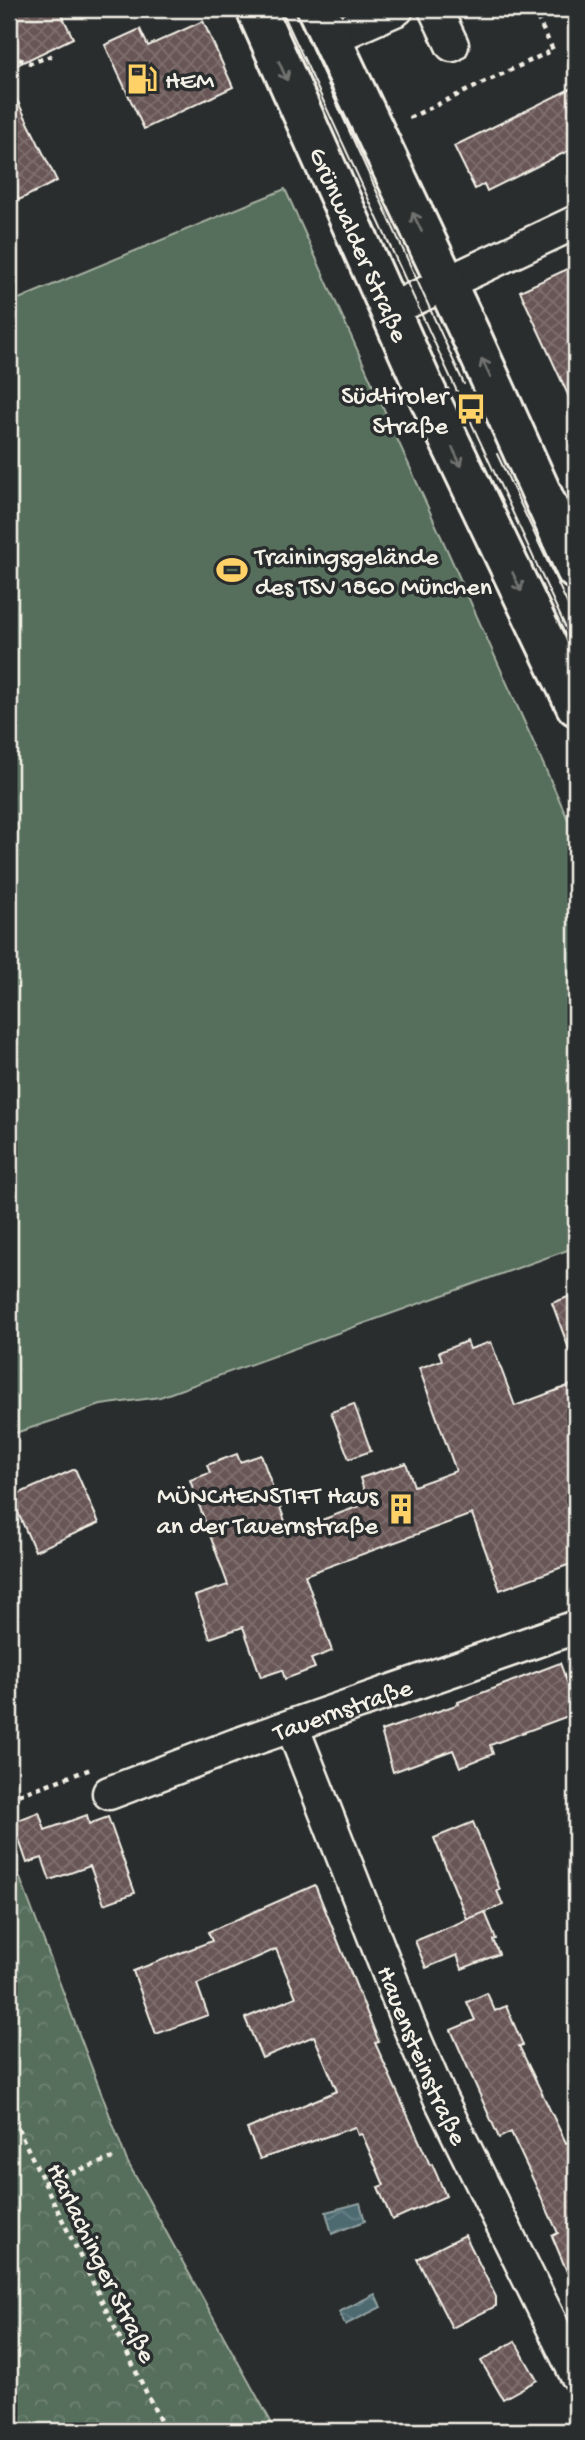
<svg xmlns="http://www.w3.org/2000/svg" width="585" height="2440" font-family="'Gochi Hand',sans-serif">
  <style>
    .grass { fill: #566e5c; stroke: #a5b0a2; stroke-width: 2 }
    .forest { fill: url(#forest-crowns); stroke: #a5b0a2; stroke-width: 2 }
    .water { fill: url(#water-waves); stroke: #90a0a1; stroke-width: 2 }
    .building { fill: url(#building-cross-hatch); stroke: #f4f1e8; stroke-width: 2 }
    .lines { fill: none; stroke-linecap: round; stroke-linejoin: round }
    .minor-casing { stroke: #f4f1e8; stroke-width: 37 }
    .major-casing { stroke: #f4f1e8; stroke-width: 44 }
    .path { stroke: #f4f1e8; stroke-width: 4.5; stroke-dasharray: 5 5; stroke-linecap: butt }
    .minor { stroke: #2a2d2e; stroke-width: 32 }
    .major { stroke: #2a2d2e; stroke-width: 38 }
    .tram { stroke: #f4f1e8; stroke-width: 2 }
    .oneway { stroke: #71726f }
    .labels { text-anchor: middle; stroke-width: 7; stroke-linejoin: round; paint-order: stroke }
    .poi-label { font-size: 26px; fill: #f4f1e8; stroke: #2a2d2e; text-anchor: start }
    .street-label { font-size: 26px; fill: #f4f1e8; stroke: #2a2d2e }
  </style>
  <defs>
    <pattern id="forest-crowns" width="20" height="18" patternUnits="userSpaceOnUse" patternTransform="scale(1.75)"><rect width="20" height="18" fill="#566e5c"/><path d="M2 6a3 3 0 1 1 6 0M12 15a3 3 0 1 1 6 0" fill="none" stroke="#6f8373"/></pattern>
    <pattern id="water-waves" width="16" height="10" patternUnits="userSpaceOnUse" patternTransform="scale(1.75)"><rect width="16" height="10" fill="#4d6a71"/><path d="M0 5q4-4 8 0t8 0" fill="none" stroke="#678085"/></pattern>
    <pattern id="building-cross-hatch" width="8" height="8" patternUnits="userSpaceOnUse" patternTransform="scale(1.75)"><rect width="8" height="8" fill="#685555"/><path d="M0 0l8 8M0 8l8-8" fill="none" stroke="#7e6e6d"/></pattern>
  </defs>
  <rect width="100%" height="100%" fill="#2a2d2e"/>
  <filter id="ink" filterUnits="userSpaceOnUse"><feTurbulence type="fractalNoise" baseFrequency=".0143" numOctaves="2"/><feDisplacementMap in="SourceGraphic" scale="14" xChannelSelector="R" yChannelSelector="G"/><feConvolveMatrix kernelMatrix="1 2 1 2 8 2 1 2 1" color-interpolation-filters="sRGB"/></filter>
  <g filter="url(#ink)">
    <polygon class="grass" points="285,189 576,837 576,1247 160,1397 101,1405 9,1435 9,303"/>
    <polygon class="forest" points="9,1849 127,2161 276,2431 9,2431"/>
    <g class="water">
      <polygon points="360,2203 365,2221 332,2234 326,2212"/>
      <polygon points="375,2294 381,2307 345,2325 339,2312"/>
    </g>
    <g class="building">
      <polygon points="9,9 59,9 73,38 9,69"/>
      <polygon points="203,21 233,87 144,129 105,45 140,29 148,46"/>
      <polygon points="9,84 57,181 19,200 9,179"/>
      <polygon points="576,86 576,147 487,191 484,184 475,189 454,146"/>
      <polygon points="576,265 576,412 520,291"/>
      <polygon points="576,1294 576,1361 574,1362 552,1303"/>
      <polygon points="467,1341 470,1349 491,1342 515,1406 576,1383 576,1562 500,1590 472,1514 305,1575 332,1651 311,1659 315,1668 285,1679 282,1670 261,1677 243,1627 210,1638 195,1596 228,1585 190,1480 210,1473 207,1465 237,1454 240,1462 261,1455 289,1532 368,1503 360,1478 406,1463 414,1486 456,1471 419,1368 442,1360 439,1352"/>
      <polygon points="354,1404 371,1451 349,1459 331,1412"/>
      <polygon points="75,1469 99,1523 35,1551 11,1497"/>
      <polygon points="560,1663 576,1707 576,1713 490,1745 493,1754 460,1767 453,1750 393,1772 381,1731 459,1704 458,1702"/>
      <polygon points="39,1812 45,1830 87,1815 89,1824 108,1817 135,1893 104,1904 90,1866 50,1880 42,1858 27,1863 13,1822"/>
      <polygon points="473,1822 500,1890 497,1891 503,1905 467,1919 434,1838"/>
      <polygon points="315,1885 379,2042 375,2043 430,2165 432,2164 446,2196 392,2220 378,2187 384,2185 362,2134 358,2135 355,2127 260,2159 247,2129 337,2091 314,2036 262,2058 245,2018 296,1997 276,1949 197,1984 208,2015 156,2034 133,1971 212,1941 208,1932"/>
      <polygon points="485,1912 496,1939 493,1940 499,1954 462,1969 457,1955 426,1968 415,1941"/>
      <polygon points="487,1993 495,2011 506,2006 523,2045 519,2046 566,2143 576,2138 576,2293 552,2236 558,2233 511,2132 499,2138 451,2030 475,2020 467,2002"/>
      <polygon points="465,2235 496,2297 496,2306 452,2328 417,2259"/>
      <polygon points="515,2341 537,2380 503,2399 481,2361"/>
    </g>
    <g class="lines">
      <g class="minor-casing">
        <g id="minor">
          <polyline points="435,9 452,45"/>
          <polyline points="331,38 397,9"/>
          <polyline points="390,310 576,222"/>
          <path id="s1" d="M292 1726 408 2023 440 2098 576 2374"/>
          <path id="s2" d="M109 1793 236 1745 576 1627"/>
        </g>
      </g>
      <g class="major-casing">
        <g id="major">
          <path id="s3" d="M256 9 423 385 576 706"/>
          <polyline points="317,9 472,338 576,570"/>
        </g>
      </g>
      <g class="path">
        <polyline points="9,56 31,63 56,54"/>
        <polyline points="409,118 553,50 533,9"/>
        <polyline points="9,1798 91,1769"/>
        <polyline points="9,2110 165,2431"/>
        <polyline points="43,2183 113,2158"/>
      </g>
      <use href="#minor" class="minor"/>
      <use href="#major" class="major"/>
      <g class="tram">
        <polyline points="281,9 576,650"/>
        <polyline points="294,9 464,384"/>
        <polyline points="497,454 576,622"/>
      </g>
    </g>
    <defs><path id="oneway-shaft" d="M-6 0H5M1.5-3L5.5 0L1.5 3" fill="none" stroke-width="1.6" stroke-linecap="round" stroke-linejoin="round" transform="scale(1.75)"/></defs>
    <g class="oneway">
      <use href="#oneway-shaft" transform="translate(283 71) rotate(66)"/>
      <use href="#oneway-shaft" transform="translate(417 222) rotate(-116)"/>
      <use href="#oneway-shaft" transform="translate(486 368) rotate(-115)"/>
      <use href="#oneway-shaft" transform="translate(457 457) rotate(64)"/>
      <use href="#oneway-shaft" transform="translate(517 582) rotate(65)"/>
    </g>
  </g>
  <defs>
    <g id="fuel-bare" transform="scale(2.415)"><path d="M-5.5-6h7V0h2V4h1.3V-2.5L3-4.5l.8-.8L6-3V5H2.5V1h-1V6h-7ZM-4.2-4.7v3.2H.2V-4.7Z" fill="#ffd166" stroke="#2a2d2e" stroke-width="2.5" paint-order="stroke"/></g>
    <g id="bus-bare" transform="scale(2.415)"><path d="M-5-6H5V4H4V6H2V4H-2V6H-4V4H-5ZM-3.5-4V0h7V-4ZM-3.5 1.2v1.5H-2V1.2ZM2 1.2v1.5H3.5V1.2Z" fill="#ffd166" stroke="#2a2d2e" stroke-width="2.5" paint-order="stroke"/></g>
    <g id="stadium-bare" transform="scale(2.415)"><path d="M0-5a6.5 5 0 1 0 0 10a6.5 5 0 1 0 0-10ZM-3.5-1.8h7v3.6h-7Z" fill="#ffd166" stroke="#2a2d2e" stroke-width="2.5" paint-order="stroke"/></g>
    <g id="building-bare" transform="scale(2.415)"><path d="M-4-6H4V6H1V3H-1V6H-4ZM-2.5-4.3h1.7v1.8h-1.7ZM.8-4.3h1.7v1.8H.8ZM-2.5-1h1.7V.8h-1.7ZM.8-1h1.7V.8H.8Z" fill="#ffd166" stroke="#2a2d2e" stroke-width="2.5" paint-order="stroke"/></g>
  </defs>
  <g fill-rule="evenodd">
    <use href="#fuel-bare" x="142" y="79"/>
    <use href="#bus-bare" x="471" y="409"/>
    <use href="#stadium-bare" x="232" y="570"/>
    <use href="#building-bare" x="401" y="1509"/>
  </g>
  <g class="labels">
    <g class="poi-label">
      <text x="165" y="88">HEM</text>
      <text x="448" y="403" text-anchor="end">Südtiroler<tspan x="448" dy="30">Straße</tspan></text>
      <text x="255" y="564">Trainingsgelände<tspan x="255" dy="30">des TSV 1860 München</tspan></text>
      <text x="378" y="1503" text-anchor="end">MÜNCHENSTIFT Haus<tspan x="378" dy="30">an der Tauernstraße</tspan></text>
    </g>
    <g class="street-label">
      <text dy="9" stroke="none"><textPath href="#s3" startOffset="257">Grünwalder Straße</textPath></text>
      <text dy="9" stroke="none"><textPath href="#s2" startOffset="248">Tauernstraße</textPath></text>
      <text dy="9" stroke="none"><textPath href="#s1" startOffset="354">Hauensteinstraße</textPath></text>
      <text transform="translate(103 2262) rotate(64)" y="9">Harlachinger Straße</text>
    </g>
  </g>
  <rect width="585" height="2440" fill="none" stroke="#2a2d2e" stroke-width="35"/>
  <rect x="18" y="18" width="550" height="2405" fill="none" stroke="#f4f1e8" stroke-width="2.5" filter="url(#ink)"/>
</svg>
